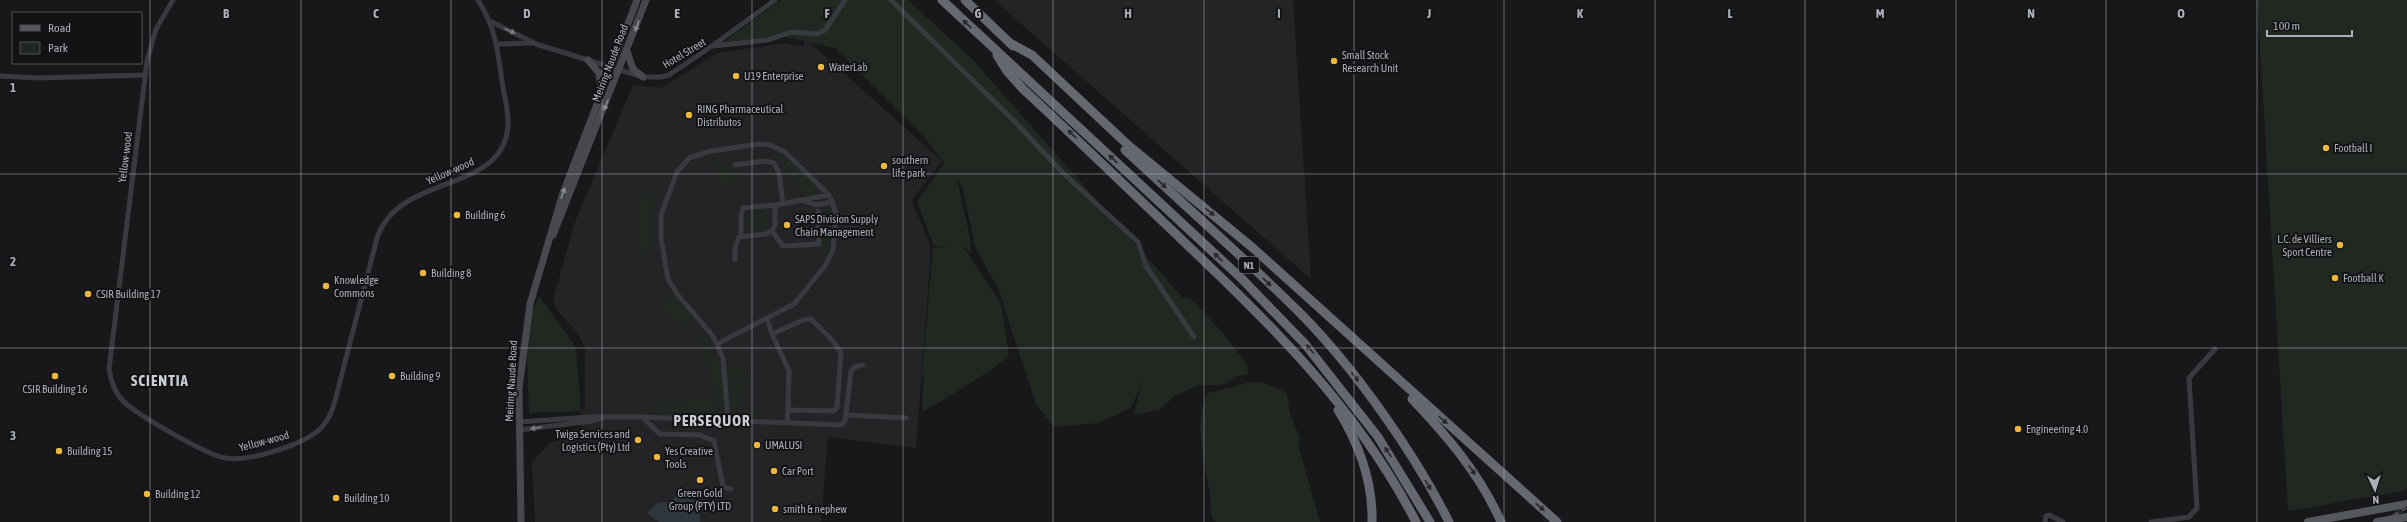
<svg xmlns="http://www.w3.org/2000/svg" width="2407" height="522" font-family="'Asap Condensed',sans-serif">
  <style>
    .built { fill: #242427 }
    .green { fill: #202821 }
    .water { fill: #2e363e }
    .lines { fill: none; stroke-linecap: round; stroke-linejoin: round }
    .street { stroke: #393a3f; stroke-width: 5 }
    .secondary { stroke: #47494f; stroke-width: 7 }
    .primary { stroke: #55575e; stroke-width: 8 }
    .highway { stroke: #656870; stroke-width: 9 }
    .rail-casing { stroke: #4c4e54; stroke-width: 3 }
    .rail { stroke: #131315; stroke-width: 1.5; stroke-dasharray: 4.5; stroke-linecap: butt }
    .primary-bridge { stroke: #55575e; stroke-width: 8 }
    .oneway { fill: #28282c }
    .oneway2 { fill: #888b94 }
    .oneway3 { fill: #787a82 }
    .grid { fill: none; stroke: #abafb9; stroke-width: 1; stroke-opacity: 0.55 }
    .poi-dot { fill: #ecb73e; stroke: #131315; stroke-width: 1.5 }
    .labels { text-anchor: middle; stroke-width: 4; stroke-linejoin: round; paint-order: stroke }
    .shield { fill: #131315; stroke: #7d8088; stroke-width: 1 }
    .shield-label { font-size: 10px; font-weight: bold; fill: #abafb9 }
    .street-label { font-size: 11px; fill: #abafb9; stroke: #131315 }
    .poi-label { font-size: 11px; fill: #abafb9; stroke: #131315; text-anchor: start }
    .district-label { font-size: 15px; font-weight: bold; letter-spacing: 1px; fill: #cbced5; stroke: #131315 }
    .grid-label { font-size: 13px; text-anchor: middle; font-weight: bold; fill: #abafb9; stroke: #131315; stroke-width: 4; stroke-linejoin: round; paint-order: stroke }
  </style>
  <rect width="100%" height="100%" fill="#18181a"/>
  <g class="built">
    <polygon points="995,0 1293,0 1311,279 1010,14"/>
    <polygon points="806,39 942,161 912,200 931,248 916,448 828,437 821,522 535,522 532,462 551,442 570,438 568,434 572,429 581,429 581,411 585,409 585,348 578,334 557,310 553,300 575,222 633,85 661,88 717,53 785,43 803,47"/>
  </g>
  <g class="green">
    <path d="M781 0H908L973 60 1183 298H1189L1203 311 1226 337 1247 364 1248 375 1236 376 1223 385H1198L1175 396 1159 410 1133 415 1143 381 1131 408 1098 423 1054 427 1036 404 999 291 975 246 962 186 957 179 970 238 971 254 964 246H960H963L1001 303 1009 356C1005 362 933 408 923 411L922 401 924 376 922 375 933 248 951 246H934L917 202 944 163 925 138 835 48 786 37 722 43Z"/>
    <polygon points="2257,0 2407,0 2407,489 2404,491 2288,511"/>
    <polygon points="780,154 823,189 808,200 779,160"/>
    <polygon points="715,161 734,168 734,188 721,185"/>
    <polygon points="640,197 653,197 652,251 645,250 640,255"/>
    <polygon points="831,206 829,253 822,255 822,224 825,224 827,211 822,209"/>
    <polygon points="767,211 767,230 749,228 748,215"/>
    <polygon points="672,292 693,316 682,330 660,305"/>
    <polygon points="539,296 576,347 581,411 529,413 526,325"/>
    <polygon points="696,321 720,363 725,416 720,416"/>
    <polygon points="727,356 731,356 738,392 736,366 746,367 744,395 740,395 741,399 739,399 741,408 734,410 774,415 771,419 732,416"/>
    <path d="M1262 382 1287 393 1290 413 1299 436V448L1320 522H1216L1212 517C1210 509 1211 502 1210 495 1205 461 1192 426 1208 393L1247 383Z"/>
    <polygon points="712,398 716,415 650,412 648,405"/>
  </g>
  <polygon class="water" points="679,493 700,504 700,522 659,522 647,513 657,503 672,501"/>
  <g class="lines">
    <g class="street">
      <path d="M173 0 156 29 147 61 109 369C111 381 114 391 122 400 135 414 207 455 225 458 249 462 304 445 321 428 329 420 332 411 335 401L377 238C399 172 503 195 508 126 509 113 505 100 503 87 497 51 498 33 478 0"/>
      <polyline points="891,0 1018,125 1062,172 1138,242 1146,266 1194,337"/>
      <polyline points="490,21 536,44 643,77 661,77 669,75 712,46 775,0"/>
      <polyline points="497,44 532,43"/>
      <polyline points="713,46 768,40 791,32 818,34 825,30 845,0"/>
      <polyline points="0,76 38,78 145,75"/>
      <polyline points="735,165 765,161 774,163 779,173 783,204"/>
      <polyline points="804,201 816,205 833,202"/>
      <polyline points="772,231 783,246 819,244 818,211"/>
      <polyline points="741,236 741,216 743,208 775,205"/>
      <polyline points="735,260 735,248 739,237 766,234 772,231 775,225 775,205 829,195"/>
      <polyline points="767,319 772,334"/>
      <polyline points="717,344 794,304 825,266 833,250 836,213 829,195 785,152 770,145 759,144 711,151 689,158 677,172 661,215 661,238 668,279 678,295 713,336 723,358 728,419"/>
      <polyline points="846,415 906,418"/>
      <polyline points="644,419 660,434 700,435 714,441 723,487 731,489"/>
      <polyline points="519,422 590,417 643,417 841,425 845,421 851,372 854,367 863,365"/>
      <polyline points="787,422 788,410 833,411 837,408 841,353 833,341 811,319 803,320 772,334 789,371 788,410"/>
      <polyline points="519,430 591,421 601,418"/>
      <polyline points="2045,522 2046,516 2049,515 2063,522"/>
      <polyline points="2151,522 2189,517 2197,508 2189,378 2215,349"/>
    </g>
    <g class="secondary">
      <polyline points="627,51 633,69 643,77"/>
      <polyline points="588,60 599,73 601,90"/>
      <polyline points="553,235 646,0"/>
      <polyline points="521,522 519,388 530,304 563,193 637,0"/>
    </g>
    <polyline class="primary" points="2308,522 2407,504"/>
    <g class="highway">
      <polyline points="942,0 1242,279 1305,344 1378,437 1430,522"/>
      <polyline points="965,0 1013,46"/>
      <polyline points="1010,43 1032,55 1128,145 1253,248 1557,522"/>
      <path d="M997 55 1007 71 1023 89C1076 138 1127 188 1179 237 1272 326 1356 406 1416 522"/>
      <path d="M1125 150C1184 205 1245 258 1302 315 1356 370 1415 454 1449 522"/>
      <path d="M1412 399C1447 436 1480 474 1501 522"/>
      <path d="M1338 410C1359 444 1373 482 1372 522"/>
    </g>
    <g class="rail-casing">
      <polyline id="rail" points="2383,522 2407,507"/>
    </g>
    <use href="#rail" class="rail"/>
    <polyline class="primary-bridge" points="2377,522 2407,517"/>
  </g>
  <defs><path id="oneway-solid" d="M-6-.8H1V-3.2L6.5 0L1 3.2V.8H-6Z"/></defs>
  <g class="oneway">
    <use href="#oneway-solid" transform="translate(967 24) rotate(-137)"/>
    <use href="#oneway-solid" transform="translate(1072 134) rotate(-136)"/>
    <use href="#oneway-solid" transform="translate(1113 159) rotate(-137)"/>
    <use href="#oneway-solid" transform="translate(1162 184) rotate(43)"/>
    <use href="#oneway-solid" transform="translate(1210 212) rotate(39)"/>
    <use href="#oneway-solid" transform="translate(1218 257) rotate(-137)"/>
    <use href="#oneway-solid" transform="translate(1267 282) rotate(44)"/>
    <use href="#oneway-solid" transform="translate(1310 349) rotate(-130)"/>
    <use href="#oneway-solid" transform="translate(1355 377) rotate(53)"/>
    <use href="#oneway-solid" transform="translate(1443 420) rotate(42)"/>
    <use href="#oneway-solid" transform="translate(1388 452) rotate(-124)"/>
    <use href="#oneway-solid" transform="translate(1472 470) rotate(55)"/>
    <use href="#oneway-solid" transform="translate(1428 485) rotate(59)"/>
    <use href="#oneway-solid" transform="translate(1540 507) rotate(41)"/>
  </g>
  <g class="oneway2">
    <use href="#oneway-solid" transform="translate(637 26) rotate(110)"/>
    <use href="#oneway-solid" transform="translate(606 105) rotate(112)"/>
    <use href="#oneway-solid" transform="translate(563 193) rotate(-70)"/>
  </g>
  <g class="oneway3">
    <use href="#oneway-solid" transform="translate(510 31) rotate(24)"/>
    <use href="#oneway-solid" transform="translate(536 428) rotate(172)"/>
  </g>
  <path class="grid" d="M150 0V522M301 0V522M451 0V522M602 0V522M752 0V522M903 0V522M1053 0V522M1204 0V522M1354 0V522M1504 0V522M1655 0V522M1805 0V522M1956 0V522M2106 0V522M2257 0V522M0 174H2407M0 348H2407"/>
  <g class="poi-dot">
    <circle cx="1334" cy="61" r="4"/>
    <circle cx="821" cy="67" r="4"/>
    <circle cx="736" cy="76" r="4"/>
    <circle cx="689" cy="115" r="4"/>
    <circle cx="2326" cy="148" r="4"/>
    <circle cx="884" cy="166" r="4"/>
    <circle cx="457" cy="215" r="4"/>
    <circle cx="787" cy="225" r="4"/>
    <circle cx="2340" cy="245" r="4"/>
    <circle cx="423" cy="273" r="4"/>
    <circle cx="2335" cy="278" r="4"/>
    <circle cx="326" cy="286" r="4"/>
    <circle cx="88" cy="294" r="4"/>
    <circle cx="55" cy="376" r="4"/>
    <circle cx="392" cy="376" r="4"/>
    <circle cx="2018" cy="429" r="4"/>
    <circle cx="638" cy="440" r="4"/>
    <circle cx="757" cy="445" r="4"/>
    <circle cx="59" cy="451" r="4"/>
    <circle cx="657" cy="457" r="4"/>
    <circle cx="774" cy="471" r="4"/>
    <circle cx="700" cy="480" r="4"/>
    <circle cx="147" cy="494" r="4"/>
    <circle cx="336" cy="498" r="4"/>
    <circle cx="775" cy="509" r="4"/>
  </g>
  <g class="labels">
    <rect class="shield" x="1239" y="257" width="20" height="16" rx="3"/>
    <g class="shield-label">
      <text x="1249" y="269">N1</text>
    </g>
    <g class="street-label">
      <text transform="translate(684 53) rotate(-31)" y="4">Hotel Street</text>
      <text transform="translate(610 63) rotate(-69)" y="4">Meiring Naude Road</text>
      <text transform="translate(125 157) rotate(-83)" y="4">Yellow-wood</text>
      <text transform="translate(450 171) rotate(-24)" y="4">Yellow-wood</text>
      <text transform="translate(511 381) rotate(-87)" y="4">Meiring Naude Road</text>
      <text transform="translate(264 441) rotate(-15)" y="4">Yellow-wood</text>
    </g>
    <g class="poi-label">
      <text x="1342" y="59">Small Stock<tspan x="1342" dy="13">Research Unit</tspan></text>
      <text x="829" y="71">WaterLab</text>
      <text x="744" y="80">U19 Enterprise</text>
      <text x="697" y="113">RING Pharmaceutical<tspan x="697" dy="13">Distributos</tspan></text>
      <text x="2334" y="152">Football I</text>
      <text x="892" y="164">southern<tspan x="892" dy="13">life park</tspan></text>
      <text x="465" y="219">Building 6</text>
      <text x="795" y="223">SAPS Division Supply<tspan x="795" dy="13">Chain Management</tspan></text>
      <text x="2332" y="243" text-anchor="end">L.C. de Villiers<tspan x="2332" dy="13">Sport Centre</tspan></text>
      <text x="431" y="277">Building 8</text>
      <text x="2343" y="282">Football K</text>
      <text x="334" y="284">Knowledge<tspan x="334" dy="13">Commons</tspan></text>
      <text x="96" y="298">CSIR Building 17</text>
      <text x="400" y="380">Building 9</text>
      <text x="55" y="393" text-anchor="middle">CSIR Building 16</text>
      <text x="2026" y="433">Engineering 4.0</text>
      <text x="630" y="438" text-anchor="end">Twiga Services and<tspan x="630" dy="13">Logistics (Pty) Ltd</tspan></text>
      <text x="765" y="449">UMALUSI</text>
      <text x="67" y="455">Building 15</text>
      <text x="665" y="455">Yes Creative<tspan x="665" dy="13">Tools</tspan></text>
      <text x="782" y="475">Car Port</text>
      <text x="700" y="497" text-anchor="middle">Green Gold<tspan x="700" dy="13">Group (PTY) LTD</tspan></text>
      <text x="155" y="498">Building 12</text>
      <text x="344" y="502">Building 10</text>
      <text x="783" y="513">smith &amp; nephew</text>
    </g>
    <g class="district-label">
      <text x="160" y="386">SCIENTIA</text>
      <text x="712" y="426">PERSEQUOR</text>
    </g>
  </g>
  <g class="grid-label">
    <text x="226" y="18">B</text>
    <text x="376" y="18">C</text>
    <text x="527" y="18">D</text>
    <text x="677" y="18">E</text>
    <text x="827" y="18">F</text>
    <text x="978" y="18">G</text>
    <text x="1128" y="18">H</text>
    <text x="1279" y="18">I</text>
    <text x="1429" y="18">J</text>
    <text x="1580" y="18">K</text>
    <text x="1730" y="18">L</text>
    <text x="1880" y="18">M</text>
    <text x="2031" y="18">N</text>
    <text x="2181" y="18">O</text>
    <text x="13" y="92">1</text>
    <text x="13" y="266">2</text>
    <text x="13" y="440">3</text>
  </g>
  <rect x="12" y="12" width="130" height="52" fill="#131315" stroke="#505157"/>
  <rect x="20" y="25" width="20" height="6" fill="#55575e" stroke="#505157"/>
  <text x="48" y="32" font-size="12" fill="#abafb9">Road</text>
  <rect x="20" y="42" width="20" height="12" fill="#202821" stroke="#505157"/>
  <text x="48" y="52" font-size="12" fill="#abafb9">Park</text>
  <g transform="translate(2375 490) rotate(176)" stroke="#131315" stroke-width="3" paint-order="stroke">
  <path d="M0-3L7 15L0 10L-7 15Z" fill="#abafb9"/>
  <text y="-6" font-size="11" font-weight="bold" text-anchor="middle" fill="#abafb9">N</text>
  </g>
  <path d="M2267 30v6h85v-6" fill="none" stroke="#abafb9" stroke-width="2"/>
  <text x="2273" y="30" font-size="12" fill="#abafb9" stroke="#131315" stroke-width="3" paint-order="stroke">100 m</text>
</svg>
